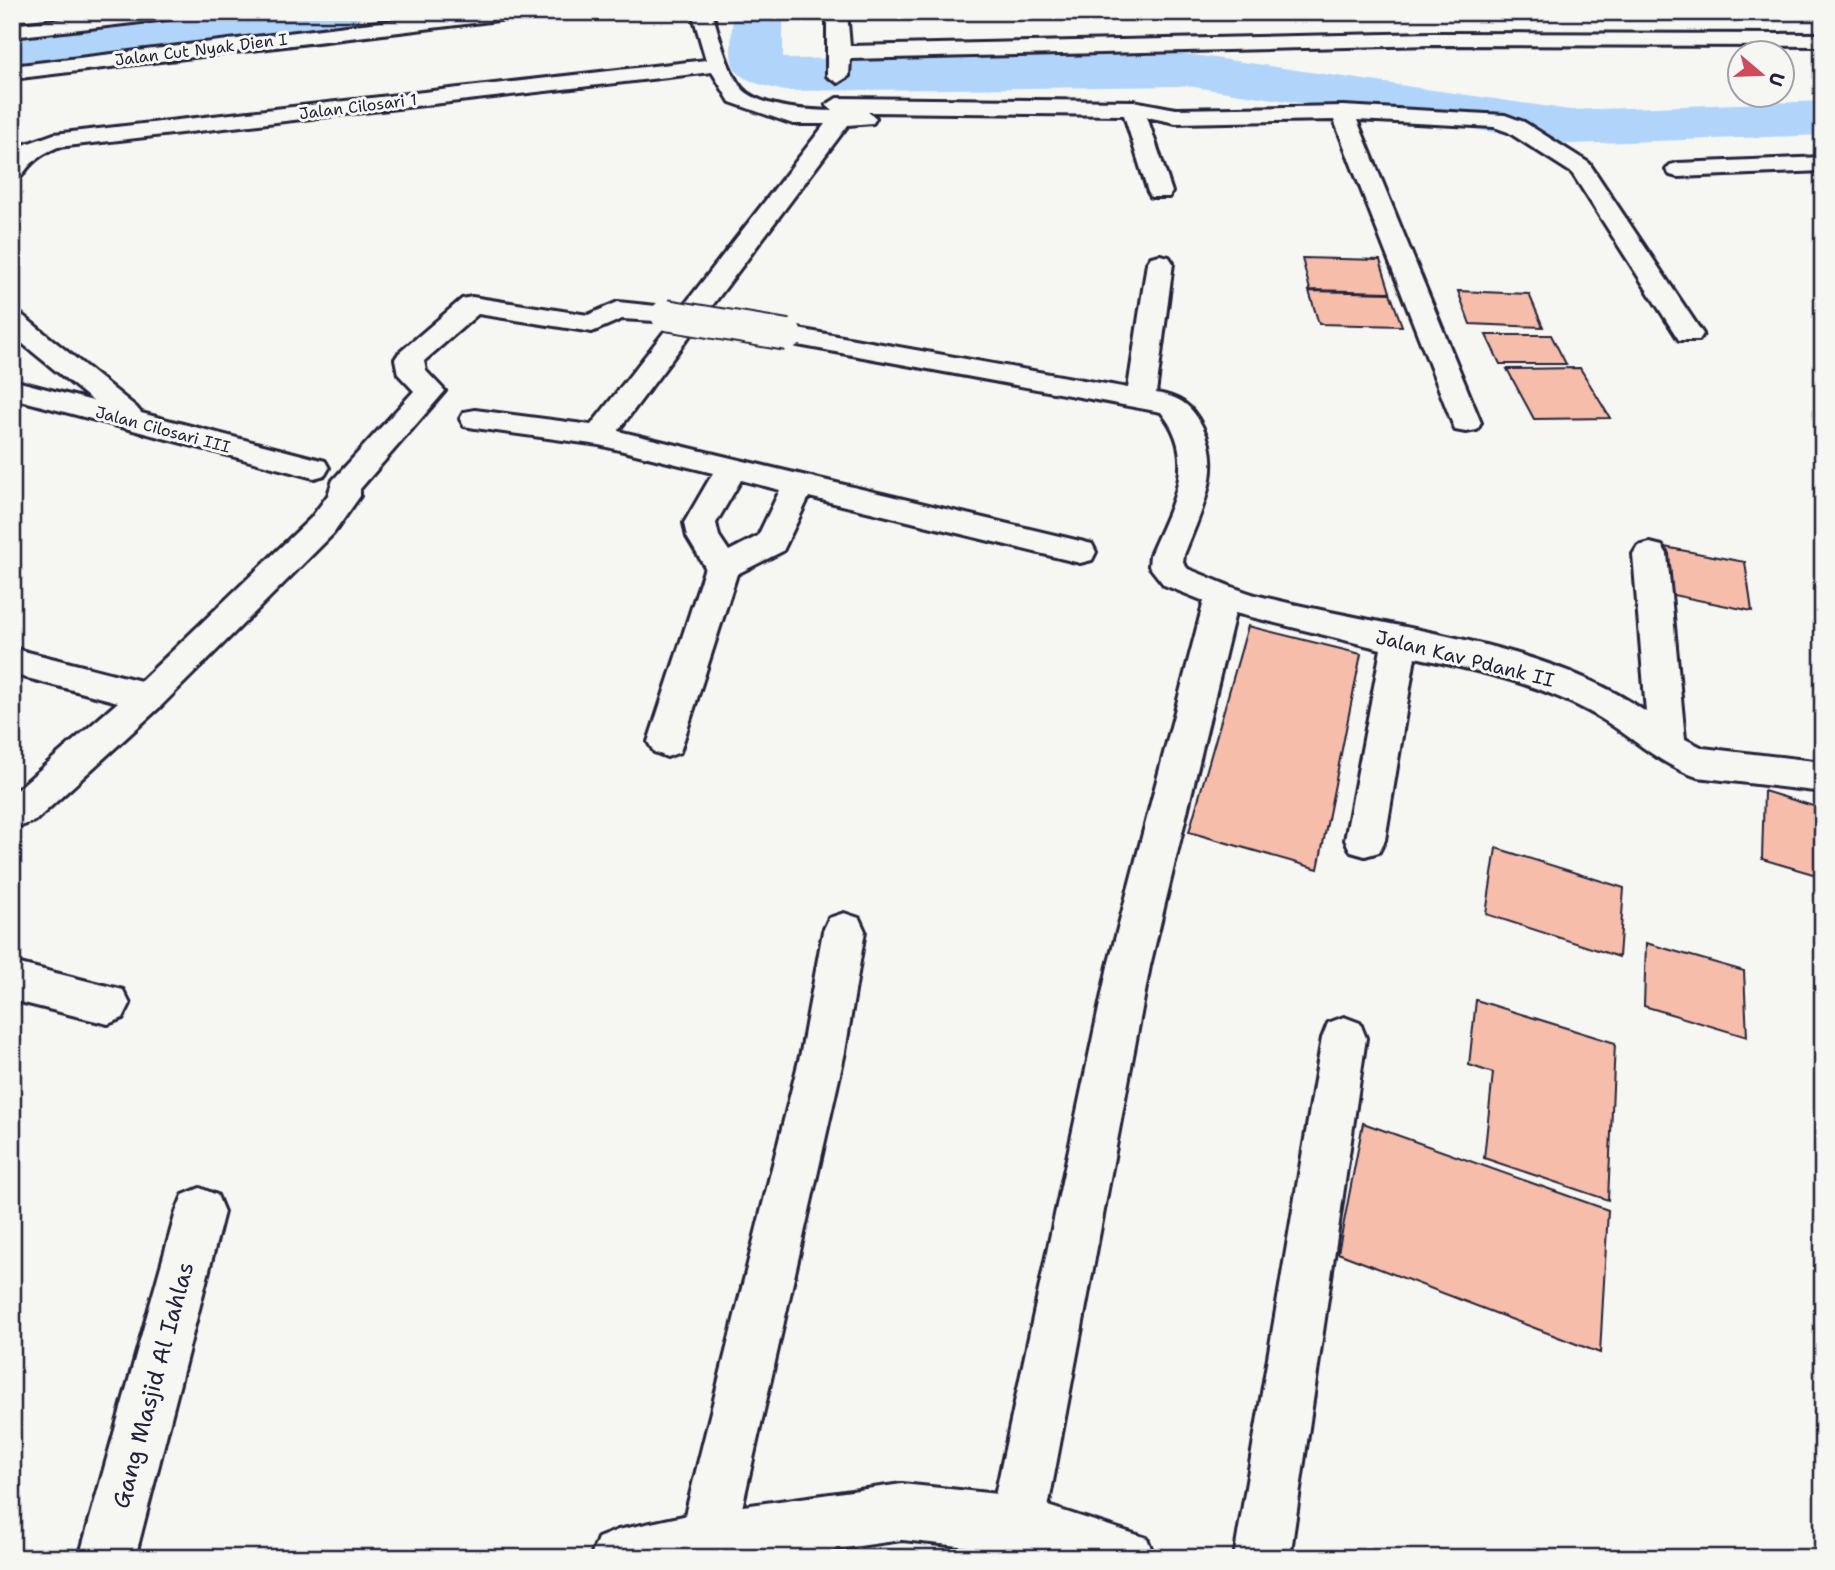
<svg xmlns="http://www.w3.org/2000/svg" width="1835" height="1570" font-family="'Shantell Sans',sans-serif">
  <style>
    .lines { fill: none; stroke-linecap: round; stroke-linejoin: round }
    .river { fill: #b1d5fa; fill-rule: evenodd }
    .building { fill: #f5bdaa; stroke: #22223b; stroke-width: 2 }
    .minor-casing { stroke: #22223b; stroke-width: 6 }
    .tertiary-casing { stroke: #22223b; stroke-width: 6 }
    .minor { fill: #f6f6f2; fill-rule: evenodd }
    .tertiary { fill: #f6f6f2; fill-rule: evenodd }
    .minor-bridge-casing { stroke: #22223b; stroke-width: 34; stroke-linecap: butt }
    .minor-bridge { stroke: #f6f6f2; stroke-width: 30 }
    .labels { text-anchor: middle; stroke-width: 6; stroke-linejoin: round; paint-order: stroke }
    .far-street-label { font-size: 16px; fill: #22223b; stroke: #f6f6f2 }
    .street-label { font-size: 19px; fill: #22223b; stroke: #f6f6f2 }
    .near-street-label { font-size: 23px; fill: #22223b; stroke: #f6f6f2 }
  </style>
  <rect width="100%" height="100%" fill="#f6f6f2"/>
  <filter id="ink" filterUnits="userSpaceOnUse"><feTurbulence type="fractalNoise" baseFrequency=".0143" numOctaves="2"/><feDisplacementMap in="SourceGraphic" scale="14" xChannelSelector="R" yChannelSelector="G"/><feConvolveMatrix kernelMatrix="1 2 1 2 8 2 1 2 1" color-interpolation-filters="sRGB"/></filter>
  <g filter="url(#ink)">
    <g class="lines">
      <g class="river">
        <polygon points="207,12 365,12 358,23 340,27 12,65 12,34"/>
        <path d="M733 12H783V57L790 59 1187 54 1570 110 1823 101V135L1570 144 1187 86 785 91C723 76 730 71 733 12Z"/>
      </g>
    </g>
    <g class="building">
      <polygon points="1302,258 1380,260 1390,292 1310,290"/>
      <polygon points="1309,291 1390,293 1402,326 1319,324"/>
      <polygon points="1458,291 1529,294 1543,327 1470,324"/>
      <polygon points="1486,335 1551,335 1566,364 1500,364"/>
      <polygon points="1580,368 1610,418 1534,419 1507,369"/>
      <polygon points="1659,546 1745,562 1752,611 1663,593"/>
      <polygon points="1248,626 1361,654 1318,869 1189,832"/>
      <polygon points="1764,791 1823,809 1823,877 1762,859"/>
      <polygon points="1496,848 1624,888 1619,957 1486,914"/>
      <polygon points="1646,943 1744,971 1747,1037 1644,1006"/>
      <polygon points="1476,1000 1615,1043 1608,1200 1484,1158 1493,1073 1469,1065"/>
      <polygon points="1363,1123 1608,1210 1600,1353 1338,1253"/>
    </g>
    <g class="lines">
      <g class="minor-casing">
        <g id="minor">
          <polygon points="121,12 186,12 176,18 12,37 12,25"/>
          <polygon points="463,12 525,12 515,18 12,79 12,66"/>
          <path d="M692 12H712C719 34 729 80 747 93 770 109 807 110 833 111L826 105 837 98 1133 101 1176 109 1343 106 1505 115 1524 122 1589 163 1703 334 1699 340H1679L1572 173 1508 132 1494 127 1357 120 1481 423 1477 430 1466 432 1455 430 1334 120 1176 123 1147 117 1172 192 1169 197H1151L1148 192 1124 115 868 112 876 118 873 123 848 125 618 431 1080 541 1092 544 1096 552 1092 560 1080 563 809 497 783 551 737 574 680 752 667 757 654 752 648 742 705 567 687 537 684 523 713 473 599 445 475 428 464 426 460 419 464 412 475 410 591 425 672 322 622 319 592 332 478 314 424 361 426 371 445 391 360 489V496L333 534 161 706 35 821 21 826 12 823V794L118 702 12 674V648L141 681 311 518 328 495 333 480 414 391 398 374 395 359 399 353 462 299 472 297 588 315 618 302 666 307 678 313 825 124H793L730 102 712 72 58 147C39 155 31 162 20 178L12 180V154L26 144 54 134 706 60ZM741 480 780 490 758 536 729 551 719 536 716 523Z"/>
          <polygon points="827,12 847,12 850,46 1432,33 1823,34 1823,46 1432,45 850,59 849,76 838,83 827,76"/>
          <polygon points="1823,157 1823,171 1678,177 1670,175 1666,170 1670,165 1678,163"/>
          <path d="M1160 255 1169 257 1173 263 1156 393C1179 397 1191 404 1202 426 1225 469 1200 513 1184 555L1183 563 1188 569C1212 578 1238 591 1263 597 1385 628 1543 640 1646 712L1633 554 1638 546 1650 543 1662 546 1667 554 1685 739 1703 748 1823 762V792L1697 777C1658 764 1632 736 1597 716 1540 683 1478 671 1415 657L1385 840 1379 852 1365 856 1351 852 1345 840 1381 649 1235 613 1150 966 1045 1524 1037 1544 1017 1552 997 1544 989 1524 1108 966 1204 601 1164 585 1149 566 1150 555C1171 506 1200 460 1161 412L787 343 777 341 773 335 777 329 787 327 1128 388 1147 263 1151 257Z"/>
          <polygon points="12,313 22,315 136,407 141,413 325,461 329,468 325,475 314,478 12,398 12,380 93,401 12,335"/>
          <polygon points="844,913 859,918 865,931 845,1052 735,1539 727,1558 687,1558 679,1539 801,1052 823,931 829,918"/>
          <polygon points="12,962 123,990 130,1004 123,1018 108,1024 12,1000"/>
          <polygon points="1344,1017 1360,1023 1366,1038 1290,1558 1234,1558 1322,1038 1328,1023"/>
          <polygon points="200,1188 217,1195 224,1212 135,1558 79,1558 176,1212 183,1195"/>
        </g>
      </g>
      <g class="tertiary-casing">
        <polygon id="tertiary" points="902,1484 1017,1496 1147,1538 1155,1558 1035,1558 1017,1552 902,1540 774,1558 590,1558 598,1538 618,1530 707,1511"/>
      </g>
      <use href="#minor" class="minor"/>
      <use href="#tertiary" class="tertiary"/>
      <g class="minor-bridge-casing">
        <polyline id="minor-bridge" points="666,315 787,335"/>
      </g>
      <use href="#minor-bridge" class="minor-bridge"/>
    </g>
  </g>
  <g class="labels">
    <g class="far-street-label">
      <text transform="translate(201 49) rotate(-7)" y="6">Jalan Cut Nyak Dien I</text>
      <text transform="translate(358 106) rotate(-7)" y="6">Jalan Cilosari 1</text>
      <text transform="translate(163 429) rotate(15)" y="6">Jalan Cilosari III</text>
    </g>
    <g class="street-label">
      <text transform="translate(1465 658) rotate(14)" y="7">Jalan Kav Pdank II</text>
    </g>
    <g class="near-street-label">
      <text transform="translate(153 1385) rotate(-75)" y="8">Gang Masjid Al Iahlas</text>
    </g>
  </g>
  <rect width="1835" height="1570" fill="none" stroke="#f6f6f2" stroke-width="42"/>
  <rect x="21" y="21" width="1793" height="1528" fill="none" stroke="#22223b" stroke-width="2.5" filter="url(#ink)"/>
  <g transform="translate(1761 74) rotate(109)"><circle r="33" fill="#f6f6f2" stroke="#a1a1a9" stroke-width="2"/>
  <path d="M0-5L12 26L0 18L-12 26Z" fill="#d1495b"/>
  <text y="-10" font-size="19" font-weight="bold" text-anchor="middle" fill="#22223b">U</text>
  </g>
</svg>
